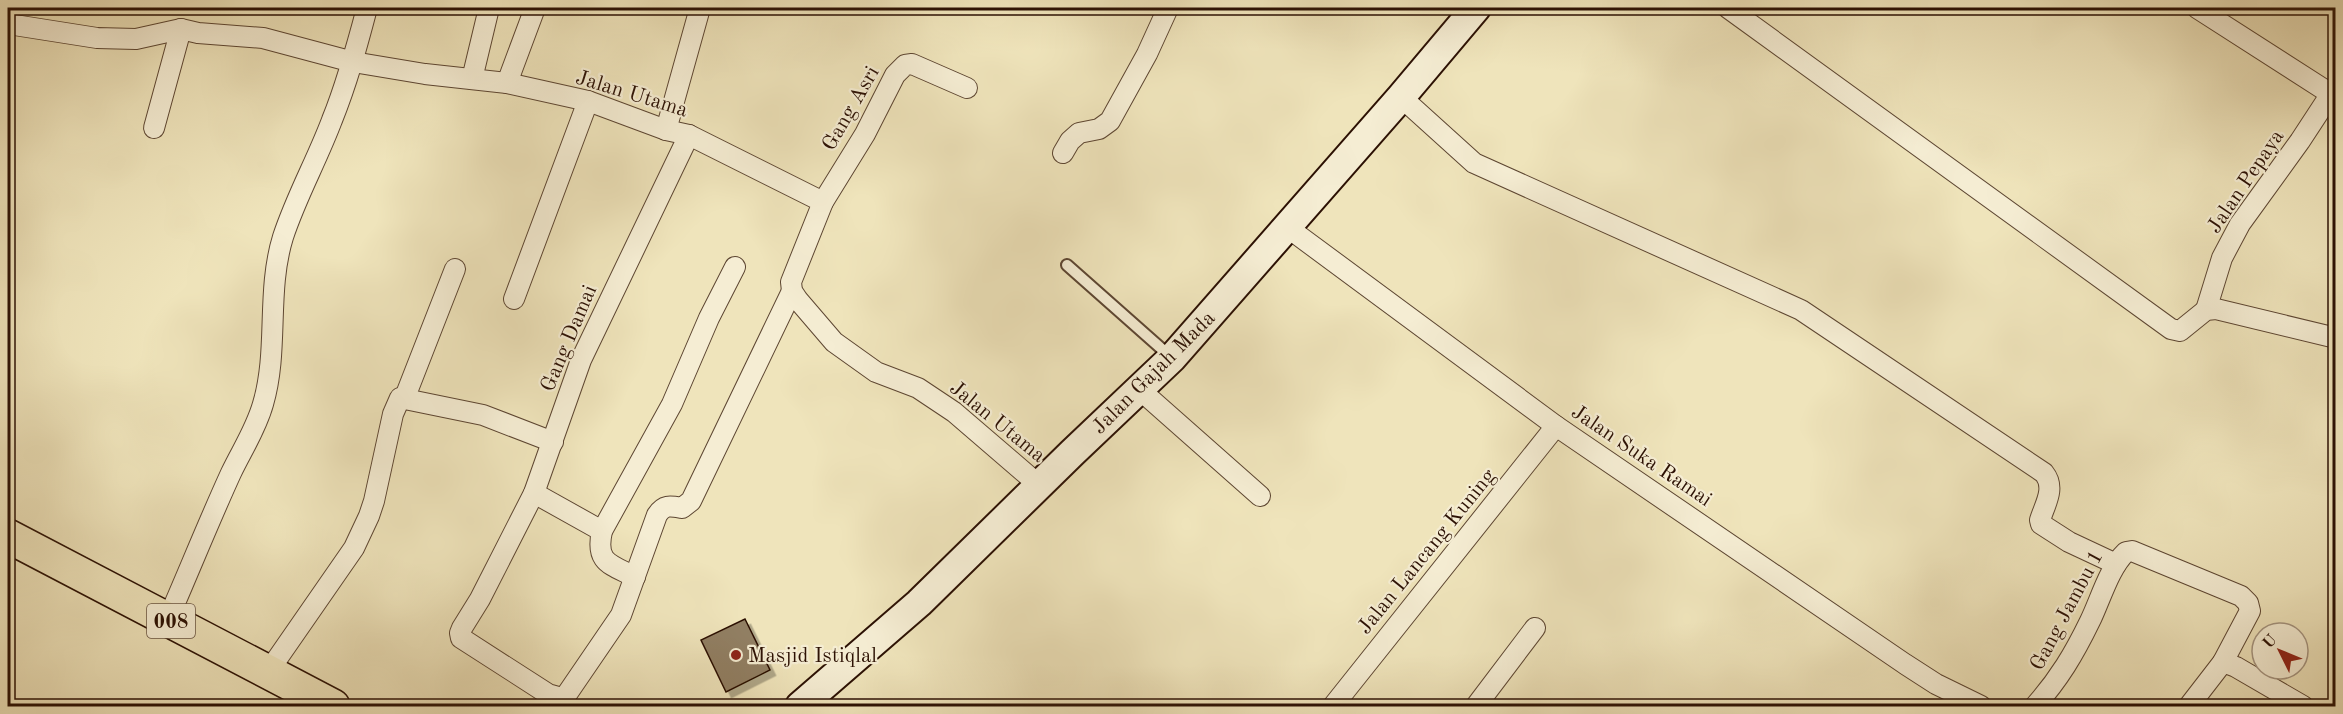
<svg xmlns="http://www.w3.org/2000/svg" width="2343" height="714" font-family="'Old Standard TT',serif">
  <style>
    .building { fill: #917f63; stroke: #2c1104; stroke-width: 1.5; filter: url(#shadow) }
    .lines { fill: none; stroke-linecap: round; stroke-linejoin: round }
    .lane-casing { stroke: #5d4632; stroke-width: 14 }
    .street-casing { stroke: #5d4632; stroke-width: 22 }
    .secondary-casing { stroke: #2c1104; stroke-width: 32 }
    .highway-casing { stroke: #2c1104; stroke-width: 36 }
    .lane { stroke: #f5edd3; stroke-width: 10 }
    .street { stroke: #f5edd3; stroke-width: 20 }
    .secondary { stroke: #f5edd3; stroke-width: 28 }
    .highway { stroke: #efe4bb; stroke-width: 33 }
    .poi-dot { fill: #8f2418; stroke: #f5edd3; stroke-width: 2 }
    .labels { text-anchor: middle; stroke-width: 4.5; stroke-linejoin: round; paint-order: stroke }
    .shield { fill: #f5edd3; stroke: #685342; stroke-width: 1.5 }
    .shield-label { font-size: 20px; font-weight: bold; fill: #2c1104 }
    .street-label { font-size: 21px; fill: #2c1104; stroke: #f5edd3 }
    .poi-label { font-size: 21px; fill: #2c1104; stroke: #f5edd3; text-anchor: start }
  </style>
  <defs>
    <filter id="shadow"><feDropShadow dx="5.5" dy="5.5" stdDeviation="0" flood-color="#0004"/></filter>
  </defs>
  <rect width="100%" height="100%" fill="#efe4bb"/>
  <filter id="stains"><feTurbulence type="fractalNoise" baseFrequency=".00333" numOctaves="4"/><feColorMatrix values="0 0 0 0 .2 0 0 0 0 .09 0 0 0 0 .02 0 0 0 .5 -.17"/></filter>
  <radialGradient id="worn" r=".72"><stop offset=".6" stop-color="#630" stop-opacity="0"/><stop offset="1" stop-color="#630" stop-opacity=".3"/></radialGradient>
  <polygon class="building" points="745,619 770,670 726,692 701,640"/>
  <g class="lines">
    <g class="lane-casing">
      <polyline id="lane" points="1067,265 1172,358"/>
    </g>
    <g class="street-casing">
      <g id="street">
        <polyline points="1728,8 2171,329 2180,331 2206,310 2216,309 2336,338"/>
        <polyline points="2197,8 2331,94"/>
        <polyline points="8,24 97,38 136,39 181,29 198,33 263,38 353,62 425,74 507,83 588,101 666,130 689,135 823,202 791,282 792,291 798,300 834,342 876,372 918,388 954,412 1039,485"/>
        <polyline points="472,79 489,8"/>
        <polyline points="507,83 535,8"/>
        <path d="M1401 97 1474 163 1801 310 2044 473C2056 488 2045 504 2040 520L2041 524 2069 542 2116 564"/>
        <polyline points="154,128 181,29"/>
        <polyline points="666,130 700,8"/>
        <path d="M689 135 581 360 534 493 480 599 462 628 460 633 461 638 548 694 562 698 567 694 621 615 657 515C664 504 671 506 682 508L691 501 792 291"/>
        <polyline points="1063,153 1070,141 1079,133 1099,129 1110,121 1147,54 1168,8"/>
        <polyline points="823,202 865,134 895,75 905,65 912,64 967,88"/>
        <polyline points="1287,227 1556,426 1905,664 1936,684 1981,706"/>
        <polyline points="514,299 588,101"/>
        <polyline points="2206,310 2222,258 2240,224 2300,141 2336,86"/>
        <polyline points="1139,389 1260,496"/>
        <polyline points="405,397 455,269"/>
        <polyline points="534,493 602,531"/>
        <path d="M635 577C610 564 595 563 602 531L672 404 709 318 735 267"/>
        <path d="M168 619C189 571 209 521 231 473 242 450 256 429 263 404 279 350 266 292 283 237 296 197 317 160 332 120 347 83 357 46 367 8"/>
        <polyline points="268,672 354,548 369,516 374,501 393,414 400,398 483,415 553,442"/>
        <polyline points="1333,706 1556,426"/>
        <polyline points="1476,706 1535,628"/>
        <path d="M2035 706C2059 679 2074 654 2090 621 2100 601 2109 568 2126 552L2132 551 2241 596 2248 603 2250 611 2223 662"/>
        <polyline points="2189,706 2223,662 2236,667 2303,706"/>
      </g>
    </g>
    <g class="secondary-casing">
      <polyline id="secondary" points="800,706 919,603 1072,453 1172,358 1401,97 1476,8"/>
    </g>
    <g class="highway-casing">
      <polyline id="highway" points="8,536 333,706"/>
    </g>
    <use href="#lane" class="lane"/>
    <use href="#street" class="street"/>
    <use href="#secondary" class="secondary"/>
    <use href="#highway" class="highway"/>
  </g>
  <circle class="poi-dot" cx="736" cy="655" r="6"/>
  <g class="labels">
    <rect class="shield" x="147" y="604" width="48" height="34" rx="4.5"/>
    <g class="shield-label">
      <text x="171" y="628">008</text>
    </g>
    <g class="street-label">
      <text transform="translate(632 93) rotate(17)" y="7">Jalan Utama</text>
      <text transform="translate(850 108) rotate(-60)" y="7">Gang Asri</text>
      <text transform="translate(2245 181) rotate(-56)" y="7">Jalan Pepaya</text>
      <text transform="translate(568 338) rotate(-67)" y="7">Gang Damai</text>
      <text transform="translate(1153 372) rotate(-45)" y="7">Jalan Gajah Mada</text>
      <text transform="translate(998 421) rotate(39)" y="7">Jalan Utama</text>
      <text transform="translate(1642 455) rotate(34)" y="7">Jalan Suka Ramai</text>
      <text transform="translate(1426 551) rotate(-51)" y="7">Jalan Lancang Kuning</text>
      <text transform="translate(2066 610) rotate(-62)" y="7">Gang Jambu 1</text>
    </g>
    <g class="poi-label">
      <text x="748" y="662">Masjid Istiqlal</text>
    </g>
  </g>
  <rect width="2343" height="714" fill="none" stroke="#efe4bb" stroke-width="30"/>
  <rect x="9" y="9" width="2325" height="696" fill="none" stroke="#2c1104" stroke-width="3"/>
  <rect x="15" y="15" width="2313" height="684" fill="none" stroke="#2c1104" stroke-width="1.5"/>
  <g transform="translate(2280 651) rotate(313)"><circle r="28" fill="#f5edd3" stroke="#a59580" stroke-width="1.5"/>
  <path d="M0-4.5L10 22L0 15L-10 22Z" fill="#8f2418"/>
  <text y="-9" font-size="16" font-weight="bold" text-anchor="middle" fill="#2c1104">U</text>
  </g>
  <rect width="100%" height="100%" filter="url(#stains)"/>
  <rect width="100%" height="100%" fill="url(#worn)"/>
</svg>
